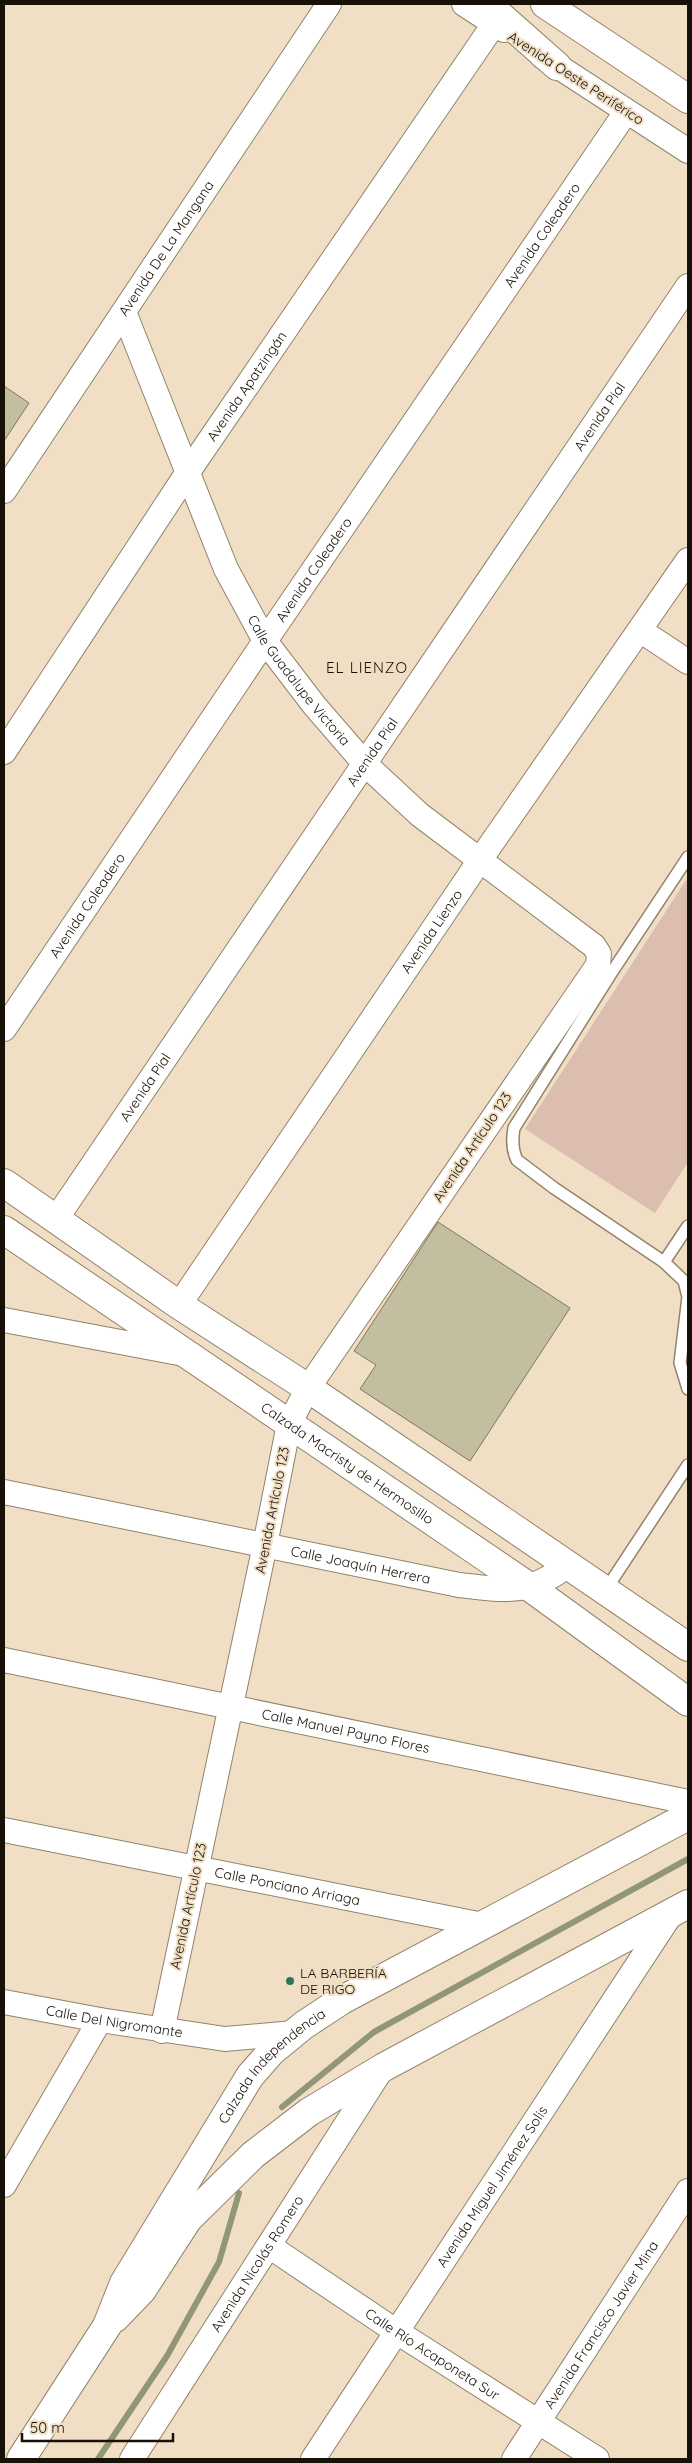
<svg xmlns="http://www.w3.org/2000/svg" width="692" height="2463" font-family="Quicksand,sans-serif">
  <style>
    .green { fill: #dcbeb1 }
    .lines { fill: none; stroke-linecap: round; stroke-linejoin: round }
    .stream { stroke: #909676; stroke-width: 6 }
    .building { fill: #c4bea1; stroke: #7c775c }
    .service-casing { stroke: #92836a; stroke-width: 14 }
    .minor-casing { stroke: #92836a; stroke-width: 26 }
    .secondary-casing { stroke: #92836a; stroke-width: 30 }
    .primary-casing { stroke: #92836a; stroke-width: 30 }
    .service { stroke: #fff; stroke-width: 11 }
    .minor { stroke: #fff; stroke-width: 24 }
    .secondary { stroke: #fff; stroke-width: 28 }
    .primary { stroke: #fff; stroke-width: 28 }
    .poi-dot { fill: #32715e; stroke: #f0dfc4; stroke-width: 2 }
    .labels { text-anchor: middle; stroke-width: 4; stroke-linejoin: round; paint-order: stroke }
    .street-label { font-size: 14px; fill: #171108; stroke: #f0dfc4 }
    .poi-label { font-size: 14px; fill: #171108; stroke: #f0dfc4; text-anchor: start }
    .neighbourhood-label { font-size: 15px; letter-spacing: 1px; fill: #171108; stroke: #f0dfc4 }
  </style>
  <rect width="100%" height="100%" fill="#f0dfc4"/>
  <polygon class="green" points="688,877 688,1162 655,1213 525,1129"/>
  <g class="lines">
    <g class="stream">
      <polyline points="282,2107 374,2032 688,1859"/>
      <polyline points="98,2459 167,2356 219,2262 239,2193"/>
    </g>
  </g>
  <g class="building">
    <polygon points="4,386 29,403 4,441"/>
    <polygon points="438,1222 570,1308 470,1461 360,1389 376,1365 354,1351"/>
  </g>
  <g class="lines">
    <g class="service-casing">
      <g id="service">
        <path d="M688 857 610 975 514 1128C512 1139 512 1150 517 1160L554 1188 664 1262 684 1281 688 1297 680 1363 688 1389"/>
        <polyline points="664,1262 688,1226"/>
        <polyline points="605,1591 688,1465"/>
      </g>
    </g>
    <g class="minor-casing">
      <g id="minor">
        <polyline points="464,4 504,30"/>
        <polyline points="542,56 688,151"/>
        <path id="s1" d="M124 312 226 569 265 641 314 705 365 764 420 815 594 946 599 954 598 965 308 1388 289 1424 265 1545 162 2031"/>
        <path id="s2" d="M4 491 329 4"/>
        <polyline points="641,631 688,662"/>
        <path id="s3" d="M4 752 188 472 494 24"/>
        <path id="s4" d="M4 1029 265 641 626 112"/>
        <path id="s5" d="M56 1219 688 286"/>
        <path id="s6" d="M179 1305 480 860 688 560"/>
        <polyline points="4,1320 184,1354"/>
        <path id="s7" d="M4 1492 459 1585C507 1590 526 1596 567 1566"/>
        <path id="s8" d="M4 1660 688 1802"/>
        <path id="s9" d="M4 1830 483 1925"/>
        <path id="s10" d="M4 2002 100 2020 225 2039 294 2033"/>
        <polyline points="4,2185 100,2020"/>
        <path id="s11" d="M269 2246 397 2332 597 2459"/>
        <path id="s12" d="M132 2459 383 2067"/>
        <path id="s13" d="M313 2459 671 1914"/>
        <path id="s14" d="M514 2459 688 2191"/>
      </g>
    </g>
    <g class="secondary-casing">
      <g id="secondary">
        <polyline points="4,1183 179,1305 308,1388 688,1647"/>
        <path id="s15" d="M4 1230 531 1588 688 1702"/>
      </g>
    </g>
    <g class="primary-casing">
      <g id="primary">
        <polyline points="487,4 557,66"/>
        <polyline points="545,4 688,99"/>
        <polyline points="115,2318 142,2290 188,2219 253,2155 309,2112 384,2067 688,1904"/>
        <path id="s16" d="M21 2459 107 2326 124 2283 250 2076 271 2052 304 2025 342 2000 688 1816"/>
      </g>
    </g>
    <use href="#service" class="service"/>
    <use href="#minor" class="minor"/>
    <use href="#secondary" class="secondary"/>
    <use href="#primary" class="primary"/>
  </g>
  <circle class="poi-dot" cx="290" cy="1981" r="5"/>
  <g class="labels">
    <g class="street-label">
      <text transform="translate(576 78) rotate(33)" y="5">Avenida Oeste Periférico</text>
      <text dy="5" stroke="none"><textPath href="#s4" startOffset="959">Avenida Coleadero</textPath></text>
      <text dy="5" stroke="none"><textPath href="#s2" startOffset="292">Avenida De La Mangana</textPath></text>
      <text dy="5" stroke="none"><textPath href="#s3" startOffset="439">Avenida Apatzingán</textPath></text>
      <text dy="5" stroke="none"><textPath href="#s5" startOffset="969">Avenida Pial</textPath></text>
      <text dy="5" stroke="none"><textPath href="#s4" startOffset="554">Avenida Coleadero</textPath></text>
      <text dy="5" stroke="none"><textPath href="#s1" startOffset="410">Calle Guadalupe Victoria</textPath></text>
      <text dy="5" stroke="none"><textPath href="#s5" startOffset="564">Avenida Pial</textPath></text>
      <text dy="5" stroke="none"><textPath href="#s4" startOffset="149">Avenida Coleadero</textPath></text>
      <text dy="5" stroke="none"><textPath href="#s6" startOffset="451">Avenida Lienzo</textPath></text>
      <text dy="5" stroke="none"><textPath href="#s5" startOffset="159">Avenida Pial</textPath></text>
      <text transform="translate(472 1147) rotate(-56)" y="5">Avenida Artículo 123</text>
      <text dy="5" stroke="none"><textPath href="#s15" startOffset="415">Calzada Macristy de Hermosillo</textPath></text>
      <text transform="translate(272 1510) rotate(-79)" y="5">Avenida Artículo 123</text>
      <text dy="5" stroke="none"><textPath href="#s7" startOffset="364">Calle Joaquín Herrera</textPath></text>
      <text dy="5" stroke="none"><textPath href="#s8" startOffset="349">Calle Manuel Payno Flores</textPath></text>
      <text dy="5" stroke="none"><textPath href="#s9" startOffset="289">Calle Ponciano Arriaga</textPath></text>
      <text transform="translate(188 1906) rotate(-78)" y="5">Avenida Artículo 123</text>
      <text dy="5" stroke="none"><textPath href="#s10" startOffset="112">Calle Del Nigromante</textPath></text>
      <text dy="5" stroke="none"><textPath href="#s16" startOffset="469">Calzada Independencia</textPath></text>
      <text dy="5" stroke="none"><textPath href="#s13" startOffset="326">Avenida Miguel Jiménez Solis</textPath></text>
      <text dy="5" stroke="none"><textPath href="#s12" startOffset="232">Avenida Nicolás Romero</textPath></text>
      <text dy="5" stroke="none"><textPath href="#s14" startOffset="160">Avenida Francisco Javier Mina</textPath></text>
      <text dy="5" stroke="none"><textPath href="#s11" startOffset="196">Calle Río Acaponeta Sur</textPath></text>
    </g>
    <g class="poi-label">
      <text x="300" y="1978">LA BARBERÍA<tspan x="300" dy="16">DE RIGO</tspan></text>
    </g>
    <g class="neighbourhood-label">
      <text x="367" y="673">EL LIENZO</text>
    </g>
  </g>
  <rect width="692" height="2463" fill="none" stroke="#171108" stroke-width="10"/>
  <path d="M22 2433v8h151v-8" fill="none" stroke="#171108" stroke-width="2.5"/>
  <text x="30" y="2433" font-size="15" fill="#171108" stroke="#f0dfc4" stroke-width="4" paint-order="stroke">50 m</text>
</svg>
